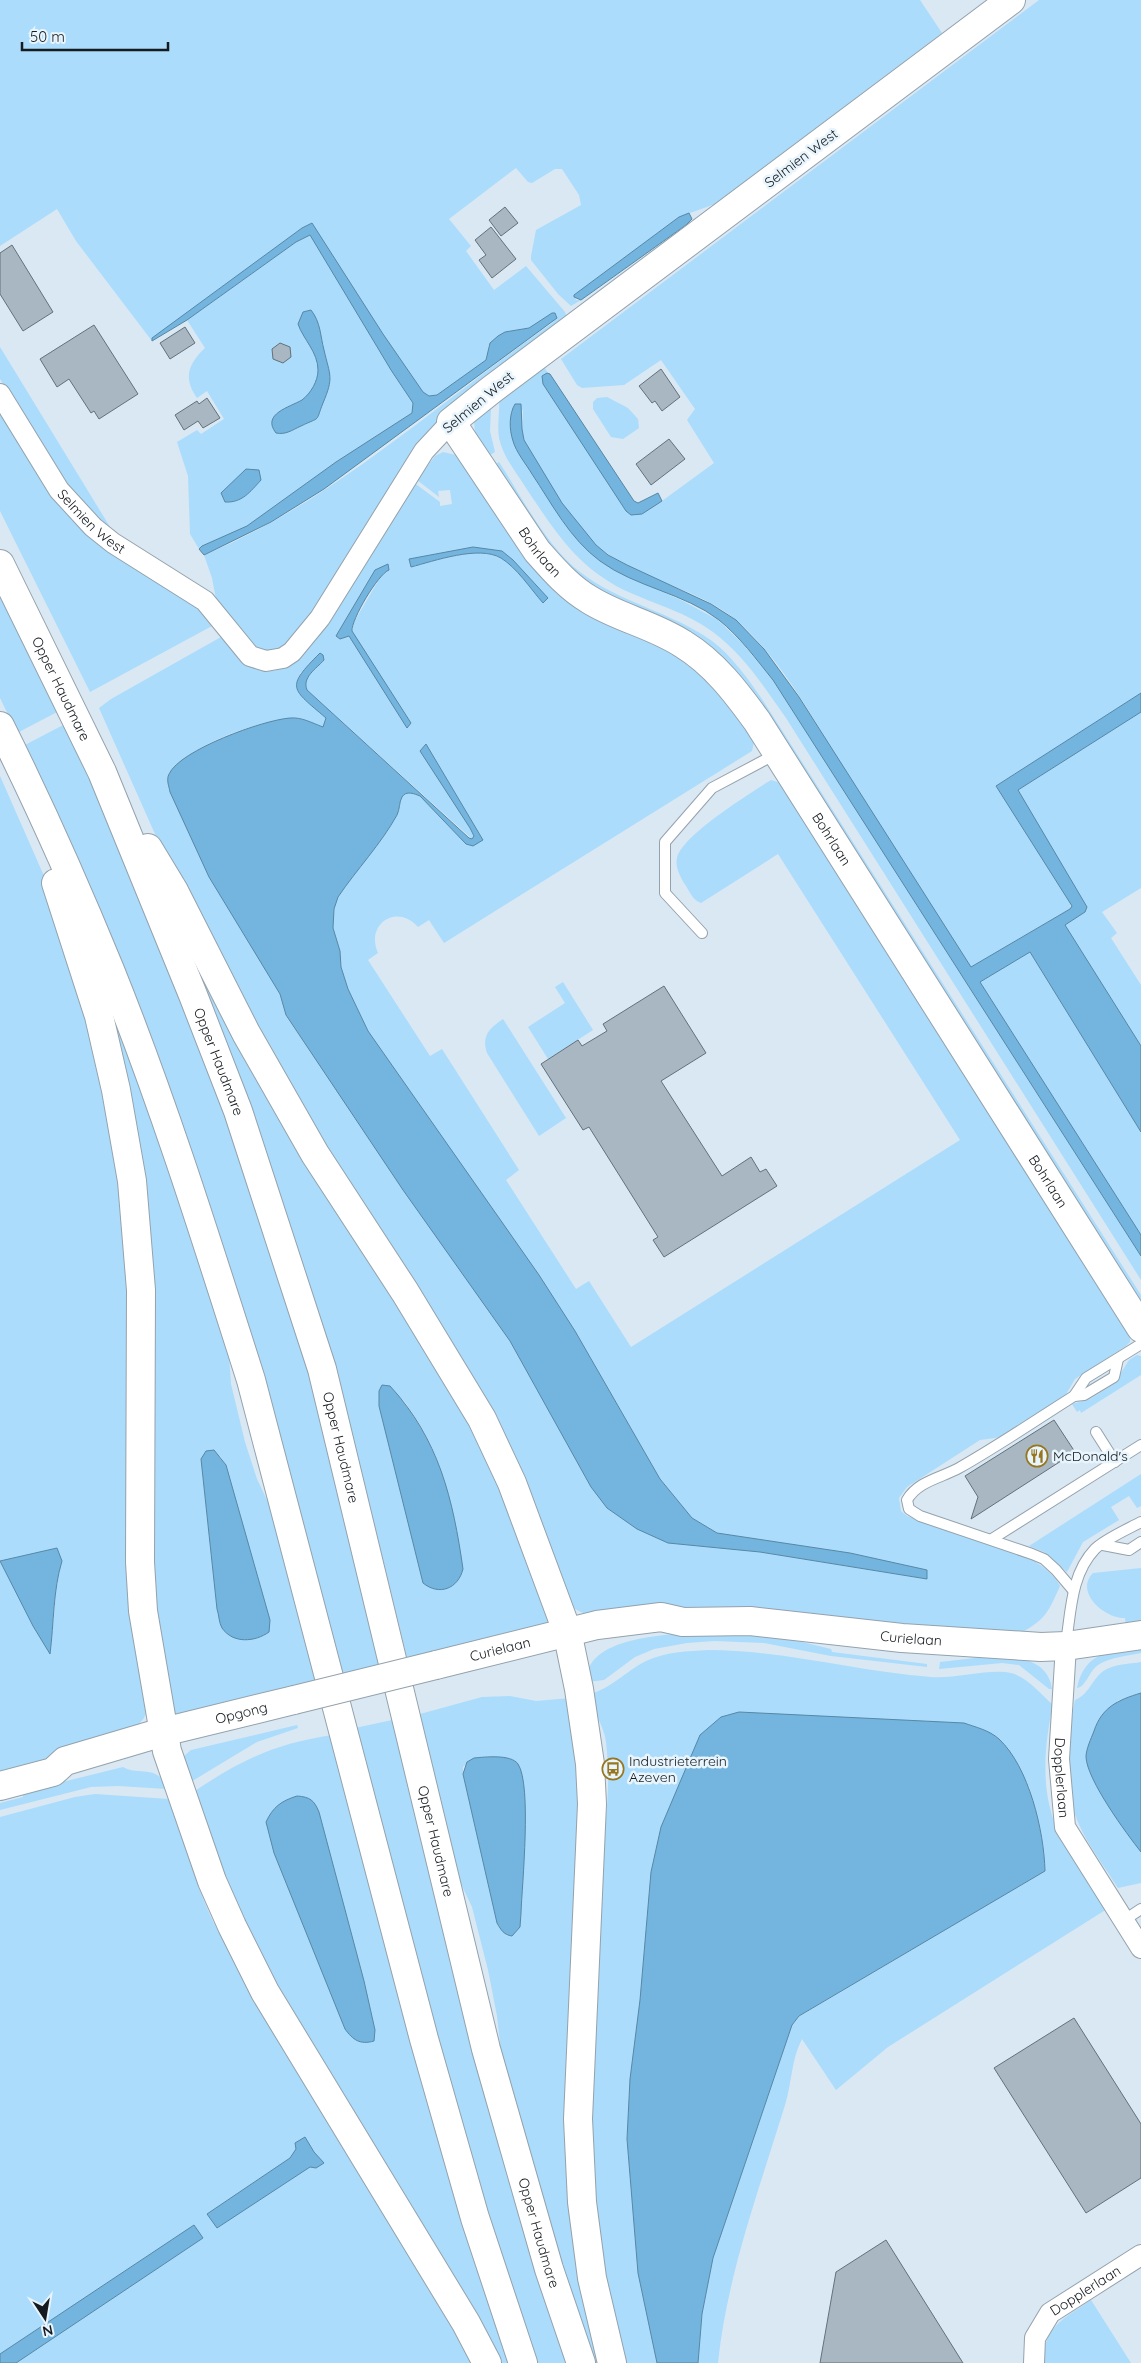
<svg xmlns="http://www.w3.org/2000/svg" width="1141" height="2363" font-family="Quicksand,sans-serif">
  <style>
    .green { fill: #abdcfc; fill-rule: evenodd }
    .water { fill: #73b5de; stroke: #5787a5 }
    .building { fill: #a8b7c1; stroke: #63717a }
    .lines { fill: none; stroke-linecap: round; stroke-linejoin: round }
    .lane-casing { stroke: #94a2ac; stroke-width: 12 }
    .street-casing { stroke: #94a2ac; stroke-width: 22 }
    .secondary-casing { stroke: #94a2ac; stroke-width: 30 }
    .highway-casing { stroke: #94a2ac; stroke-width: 30 }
    .lane { stroke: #fff; stroke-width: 10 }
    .street { stroke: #fff; stroke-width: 20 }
    .secondary { stroke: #fff; stroke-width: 28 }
    .highway { stroke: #fff; stroke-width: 28 }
    .secondary-bridge-casing { stroke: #94a2ac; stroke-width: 30; stroke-linecap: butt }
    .secondary-bridge { stroke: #fff; stroke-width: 28 }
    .labels { text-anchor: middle; stroke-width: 5; stroke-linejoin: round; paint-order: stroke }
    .street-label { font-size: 14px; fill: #161b1f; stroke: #e8f5fd }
    .poi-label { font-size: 14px; fill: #161b1f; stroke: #e8f5fd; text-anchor: start }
  </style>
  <rect width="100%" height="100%" fill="#d9e8f3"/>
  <g class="green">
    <path d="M0 0H920L942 33 715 204 679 217 574 295 576 300H581L571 306 558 294 531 260V256L536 230 581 205 579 195 562 169H555L532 183 528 182 516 168 449 219 471 246 466 251 494 290 526 266 565 312 568 321 453 405 421 440 402 466 404 469 331 590 284 650 261 654 217 604 212 578 204 555C329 504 442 400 552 323L557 316 555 313H552L529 328 505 332 489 345 486 360 437 395 429 396 423 392 383 334 312 223 302 228 153 338 152 341 76 241 57 209 0 246Z"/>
    <path d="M1039 0H1141V693L996 786 1071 903 1070 909 971 967C927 898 883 829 839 760 809 712 780 658 736 620 699 589 648 582 609 555 572 531 547 477 524 440L522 429 523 409 511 431 516 448 566 526 617 571 683 601 718 620 741 642 773 680 1141 1256V1280L786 718C764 687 744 655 713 632 686 612 654 604 624 590 576 566 555 531 526 488 516 472 503 457 499 438 497 425 500 410 499 397L542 363 626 511 662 501 714 463 687 420 695 409 661 360 624 385 582 388 577 385 561 359Z"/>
    <path d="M306 235H310L391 370 413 403 412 413 336 462 247 526 199 549 190 534 188 476 177 442 197 430 201 434 224 419 207 391 197 398C183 378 188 364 205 348L187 320Z"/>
    <polygon points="0,347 110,527 81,506 47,458 0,379"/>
    <polygon points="607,397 628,408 638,419 639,428 623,439 611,437 593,409 593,402 597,398"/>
    <polygon points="0,406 41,479 194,605 212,626 90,692 0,511"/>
    <polygon points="491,408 490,431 495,452 487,457 475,435 474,420"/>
    <path d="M443 452 460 456 519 540 645 636 703 672 755 738 752 751 444 943 429 920 418 927C397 903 365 924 378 953L368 960 430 1056 442 1049 519 1170 506 1180 576 1289 589 1281 631 1347 960 1140 778 854 701 903C693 901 689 890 684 883 680 876 675 867 677 858 682 835 751 793 771 780L784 784 1130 1334V1342L1126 1346 1075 1379 1065 1396 1002 1437 980 1440 907 1487 899 1498 901 1511 907 1516 1027 1557C1040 1564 1053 1573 1060 1586 1047 1615 1045 1620 1017 1635L591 1617 575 1609 568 1603 539 1534 294 1105 163 852 99 708 111 699 115 708 111 699 221 637H226C241 657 254 680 283 668L413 482 440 502V506L452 504 450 490 438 491 439 497 417 480 435 456ZM473 547 513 560 548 599C533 585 518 569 501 558 479 545 435 561 411 567L409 559ZM388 564 354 622 352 632 411 723 407 727 349 636 340 639 336 636 369 580ZM324 660C316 669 302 677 307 690L472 839 474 836 470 828 426 745 483 839 466 844 420 796C415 794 406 790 402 797 399 802 400 809 397 815 381 844 357 869 338 897L334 909 333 928 340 951 341 967 348 989 368 1031 539 1275 575 1331 660 1479 692 1518 717 1533 850 1553 927 1570 926 1579 760 1552 668 1543 591 1487 510 1341 286 1016 280 994 209 877 168 774C187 749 242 726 273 722 289 720 308 725 323 727L326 718 302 697 300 673Z"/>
    <path d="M499 462C522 497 546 546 580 572 620 603 672 612 712 641 732 656 748 679 762 699L1141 1295V1310L769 722 620 606 558 562 493 466Z"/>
    <polygon points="0,590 61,710 17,733 0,698"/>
    <polygon points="1141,712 1141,888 1102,912 1117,933 1111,938 1141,985 1141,1046 1065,925 1085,912 1018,790"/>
    <polygon points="67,723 182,998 227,1116 309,1372 383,1665 340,1675 260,1375 23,746"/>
    <path d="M0 776 59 910 123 1166 148 1707 144 1718 133 1731 13 1772 11 1768 0 1771ZM57 1548 62 1561C53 1591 56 1622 49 1653L0 1561Z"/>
    <path d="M175 906 476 1422 550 1622 545 1630 407 1658C374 1524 343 1388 300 1256 263 1138 214 1024 175 906ZM379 1391C386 1394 398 1396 404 1401 407 1404 410 1410 413 1414 444 1458 455 1516 463 1569L423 1583 379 1406Z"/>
    <polygon points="1030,952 1141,1132 1141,1235 980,982"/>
    <path d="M99 973 141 1086 228 1341 231 1384 245 1442 257 1479 276 1519 318 1681 184 1719 169 1715 150 1611 149 1379ZM220 1456 226 1465 246 1537 217 1609 201 1460Z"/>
    <polygon points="563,982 593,1030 548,1059 528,1027 565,1003 555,987"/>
    <path d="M503 1019 566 1118 539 1136 487 1053C481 1035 490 1028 503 1019Z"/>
    <polygon points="1137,1355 1141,1356 1141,1375 1081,1413 1080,1410 1077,1412 1072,1404 1090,1399 1114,1384 1129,1360"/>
    <polygon points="1141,1474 1141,1506 1137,1508 1129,1496 1111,1507 1119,1520 1083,1542 1067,1572 1044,1552 1029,1546"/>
    <path d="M1141 1568V1623L1126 1626 1125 1618C1105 1619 1074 1592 1093 1573Z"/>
    <path d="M725 1632 777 1636 831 1649 832 1652 927 1664V1667L831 1656 764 1643 714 1641 687 1643 654 1649 635 1657 604 1680 588 1682C588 1679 587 1674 588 1671 599 1632 691 1633 725 1632Z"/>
    <path d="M1141 1645V1653C1127 1656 1110 1657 1098 1665 1089 1671 1086 1687 1077 1688 1085 1651 1110 1652 1141 1645Z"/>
    <path d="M708 1650C783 1650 856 1671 931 1677 955 1679 992 1668 1011 1673 1027 1677 1041 1694 1053 1705 1044 1746 1040 1792 1058 1831 1071 1858 1091 1884 1107 1909L888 2047 836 2090 802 2039C791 2060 792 2083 785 2105 759 2190 727 2275 718 2363H698L702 2314 713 2258 792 2025 800 2016 1045 1871 1044 1855 1029 1786 651 1872 640 2000 630 2079 627 2139 638 2273 657 2363H618L588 2201 596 1869C607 1828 611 1785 606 1742 604 1725 592 1711 590 1694 612 1688 626 1671 646 1661 665 1652 688 1651 708 1650Z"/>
    <path d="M992 1656C1016 1657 1048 1658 1052 1689H1049L1019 1665 1002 1663 939 1669 940 1662Z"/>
    <path d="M1141 1662V1693L1117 1701 1128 1835 1141 1852V1883L1118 1888C1103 1864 1082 1838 1074 1811 1062 1777 1068 1734 1075 1700 1090 1694 1092 1678 1105 1670 1115 1664 1130 1664 1141 1662Z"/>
    <path d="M510 1696 536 1701 571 1698 582 1766 579 1952 606 2363H595L556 2249 502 2061 497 2016 488 1970 472 1907 454 1869 420 1714 482 1697ZM474 1758 512 1759 523 1794 526 1816 520 1927 507 1936 497 1923 463 1774V1767Z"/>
    <polygon points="397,1719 572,2363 535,2363 442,2068 355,1728"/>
    <polygon points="297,1725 298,1728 257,1742 189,1783 183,1760 184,1756 191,1750"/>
    <path d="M333 1735 511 2363H494L270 1988 189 1795C239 1761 272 1744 333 1735ZM297 1796C310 1797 314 1800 319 1812L364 1981 375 2030 345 2029 274 1853Z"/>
    <path d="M123 1767C138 1776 160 1764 167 1789L118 1786 91 1787 0 1810V1803L23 1797 22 1792Z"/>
    <path d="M95 1794 169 1799C184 1837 193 1877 210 1915 217 1932 230 1946 240 1960L480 2363H16L203 2238 194 2225 0 2354V1817L75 1797ZM305 2138 314 2152 323 2163 316 2168 310 2167 217 2228 207 2214 290 2158Z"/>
    <path d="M1091 2300 1131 2363H1044C1042 2327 1065 2318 1091 2300Z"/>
  </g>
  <g class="water">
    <polygon points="689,213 692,219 686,225 581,300 574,297 574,295 679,217"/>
    <polygon points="312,223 383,334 423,392 429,396 437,395 486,360 490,343 498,336 505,332 529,328 552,313 555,313 557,318 324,489 271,522 204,555 199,549 202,546 247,526 336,462 412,413 413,403 391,370 310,235 296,242 187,320 152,341 152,338 302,228"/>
    <path d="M311 310C321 323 320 335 324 350 330 376 334 377 323 403 315 423 322 416 301 426 292 430 286 435 276 433 261 414 290 407 302 400 311 393 318 381 318 370 318 352 303 339 298 324L303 312Z"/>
    <polygon points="547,373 550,374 634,501 638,503 658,493 662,501 642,514 631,515 626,511 543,384 542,376"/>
    <path d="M515 404H521L522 429 524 440 562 503 596 545 608 555 627 565 711 604 736 620 764 649 799 697 971 967 1070 909 1072 906 996 786 1141 693V712L1018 790 1087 907 1085 912 1065 925 1141 1046V1132L1030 952 980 982 1141 1235V1256L773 680C756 659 740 637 719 620 684 593 635 587 600 561 570 539 552 504 532 474 526 464 516 452 513 441 509 429 509 414 515 404Z"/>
    <path d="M246 469 259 470 261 480C250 492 242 503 225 502L221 493Z"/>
    <path d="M473 547 502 551 513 560 548 598 543 603C530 588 517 568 501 558 479 545 434 561 411 567L409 559Z"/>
    <path d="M388 564 389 570C378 574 351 620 352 631L411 723 407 728 349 636 340 639 336 636 375 570Z"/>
    <path d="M320 653 323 655 324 660C316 669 302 677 307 690L469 838 472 839 474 836 470 828 420 751 426 744 483 840 473 846 466 844 420 796C415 794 406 790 402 797 399 802 400 809 397 815 381 844 357 869 338 897L334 909 333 928 340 951 341 967 348 989 368 1031 539 1275 575 1331 660 1479 692 1518 717 1533 850 1553 927 1570V1579L760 1552 668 1543 637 1529 607 1508 591 1487 510 1341 403 1190 286 1015 280 994 209 877 170 792C169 786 166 780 169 774 180 750 263 720 290 718 302 717 312 723 323 727L326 718C291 688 285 688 320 653Z"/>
    <path d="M382 1385 390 1386C439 1439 453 1499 463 1569 458 1589 439 1596 423 1583L379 1406V1391Z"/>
    <path d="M214 1450 226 1465 270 1620 269 1632C255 1642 233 1644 222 1628 219 1623 219 1615 217 1609L201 1459 206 1451Z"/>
    <path d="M57 1548 62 1561C53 1590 54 1623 50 1654L33 1626 0 1561Z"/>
    <path d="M1141 1693V1852C1126 1833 1087 1780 1086 1757 1086 1749 1091 1739 1094 1731 1102 1707 1118 1700 1141 1693Z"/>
    <path d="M739 1712 964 1723C975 1727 989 1730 999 1739 1029 1767 1044 1831 1045 1871L799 2016 792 2025 713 2258 702 2314 698 2363H657L638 2273 627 2139 630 2079 640 2000 651 1872 661 1827 700 1735 721 1717Z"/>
    <path d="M474 1758C485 1757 511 1754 518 1764 532 1785 522 1885 521 1913L520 1927 512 1936C504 1935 501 1930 497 1923L463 1774 467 1762Z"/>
    <path d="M297 1796C310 1797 314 1800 319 1812L364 1981 375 2030 374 2041C360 2045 353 2040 345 2029L274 1853 266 1822C273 1807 281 1801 297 1796Z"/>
    <polygon points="305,2137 314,2152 324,2163 316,2168 310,2167 217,2228 207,2214 290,2158 296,2149 295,2143"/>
    <polygon points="194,2225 203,2238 16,2363 0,2363 0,2354"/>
  </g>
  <g class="building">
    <polygon points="505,207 518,223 501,236 489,220"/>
    <polygon points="491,227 516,259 492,278 479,260 486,255 475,240"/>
    <polygon points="12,245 53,312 23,331 0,294 0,253"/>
    <polygon points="94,325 138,394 99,419 94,411 91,413 69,379 57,387 40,359"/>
    <polygon points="185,327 195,343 170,359 160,343"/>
    <polygon points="280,343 290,347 291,357 283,363 273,359 272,349"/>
    <polygon points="661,369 680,397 662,411 655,401 652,403 639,386"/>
    <polygon points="207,398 220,418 203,428 198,421 184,430 175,415 197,401 199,404"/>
    <polygon points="669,439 685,459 651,485 636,464"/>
    <polygon points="664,986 706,1053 661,1081 722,1176 751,1157 760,1172 766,1169 777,1186 664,1257 653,1240 658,1237 589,1127 583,1130 541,1064 578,1040 582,1046 607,1031 603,1024"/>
    <polygon points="1054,1420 1075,1452 971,1519 978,1497 965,1476"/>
    <polygon points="1074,2018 1141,2124 1141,2178 1086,2213 994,2068"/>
    <polygon points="886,2240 963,2363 820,2363 836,2272"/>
  </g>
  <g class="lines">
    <g class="lane-casing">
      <g id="lane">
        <polyline points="702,933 665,893 665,842 712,788 776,754"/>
        <polyline points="1074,1396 1084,1395 1114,1377 1118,1359"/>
        <polyline points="1096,1432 1115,1462"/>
        <polyline points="992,1539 1141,1445"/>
        <polyline points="1103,1545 1129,1550 1141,1542"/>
        <path d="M1073 1590 1056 1570 1044 1559 1032 1554 920 1516 909 1509 907 1500C918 1481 941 1478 959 1468 998 1446 1036 1420 1074 1396L1086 1378 1141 1344"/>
        <path d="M1066 1643C1071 1611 1071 1574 1095 1549 1105 1539 1128 1529 1141 1522"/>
        <polyline points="1123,1921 1141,1909"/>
      </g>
    </g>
    <g class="street-casing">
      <g id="street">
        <path id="s1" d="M0 394 59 490 93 527 113 543 205 601 250 656 266 661 283 658 292 652 320 618 424 451 451 422"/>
        <path id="s2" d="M1066 1646 1059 1759 1065 1827 1141 1948"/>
        <path id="s3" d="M1034 2363 1035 2338 1050 2313 1141 2255"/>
      </g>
    </g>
    <g class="secondary-casing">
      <g id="secondary">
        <path id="s4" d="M1011 0 491 390 451 422 537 551C552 568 569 588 590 600 619 618 654 625 683 644 714 663 736 692 757 721L1141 1328"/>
        <path id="s5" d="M436 1665 597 1625 661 1617 683 1622 750 1621 902 1638 1041 1647 1066 1646 1141 1635"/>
        <path id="s6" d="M0 1786 53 1772 65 1761 163 1732 294 1700"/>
      </g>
    </g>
    <g class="highway-casing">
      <g id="highway">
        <path id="s7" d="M0 564 102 772 193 995 238 1111 322 1369 486 2049 549 2269 581 2363"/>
        <path d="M0 726C40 806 76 887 110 970 164 1104 207 1242 251 1380L424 2039 475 2218 523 2363"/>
        <polyline points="148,848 174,891 246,1033 315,1154 405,1292 482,1419 512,1483 567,1631 579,1689 590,1764 592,1804 578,2119 582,2202 592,2278 612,2363"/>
        <polyline points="56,883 99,1016 116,1090 132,1181 141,1290 140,1562 143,1611 167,1751 212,1881 232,1926 265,1992 466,2323 487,2363"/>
      </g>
    </g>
    <use href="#lane" class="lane"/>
    <use href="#street" class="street"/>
    <use href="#secondary" class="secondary"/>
    <use href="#highway" class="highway"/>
    <g class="secondary-bridge-casing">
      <polyline id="secondary-bridge" points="294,1700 436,1665"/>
    </g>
    <use href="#secondary-bridge" class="secondary-bridge"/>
  </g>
  <defs>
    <g id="restaurant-ring" transform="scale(1.125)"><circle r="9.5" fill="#e8f5fd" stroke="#96761e" stroke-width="1.5"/><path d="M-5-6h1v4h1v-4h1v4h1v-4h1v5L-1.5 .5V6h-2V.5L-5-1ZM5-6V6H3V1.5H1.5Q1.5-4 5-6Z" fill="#96761e"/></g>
    <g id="bus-ring" transform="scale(1.125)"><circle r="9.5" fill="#e8f5fd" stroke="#96761e" stroke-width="1.5"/><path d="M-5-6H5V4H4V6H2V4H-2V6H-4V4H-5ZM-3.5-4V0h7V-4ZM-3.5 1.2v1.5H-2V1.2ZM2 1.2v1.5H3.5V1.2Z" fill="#96761e"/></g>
  </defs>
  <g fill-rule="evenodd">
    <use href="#restaurant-ring" x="1037" y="1456"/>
    <use href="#bus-ring" x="613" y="1769"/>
  </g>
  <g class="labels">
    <g class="street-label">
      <text transform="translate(801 158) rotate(-37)" y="5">Selmien West</text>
      <text transform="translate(478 402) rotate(-40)" y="5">Selmien West</text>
      <text dy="5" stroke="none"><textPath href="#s1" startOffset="158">Selmien West</textPath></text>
      <text dy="5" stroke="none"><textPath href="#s4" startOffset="859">Bohrlaan</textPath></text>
      <text dy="5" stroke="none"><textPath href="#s7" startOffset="139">Opper Haudmare</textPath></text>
      <text dy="5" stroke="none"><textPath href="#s4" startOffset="1279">Bohrlaan</textPath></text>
      <text dy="5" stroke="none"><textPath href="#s7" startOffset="544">Opper Haudmare</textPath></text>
      <text dy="5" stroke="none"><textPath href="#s4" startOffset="1684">Bohrlaan</textPath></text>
      <text dy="5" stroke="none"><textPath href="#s7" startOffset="949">Opper Haudmare</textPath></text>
      <text dy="5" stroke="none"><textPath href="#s5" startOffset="482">Curielaan</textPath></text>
      <text dy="5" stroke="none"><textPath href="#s5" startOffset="66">Curielaan</textPath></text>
      <text dy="5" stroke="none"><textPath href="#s6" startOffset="254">Opgong</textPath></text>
      <text dy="5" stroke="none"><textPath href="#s2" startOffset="132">Dopplerlaan</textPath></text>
      <text dy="5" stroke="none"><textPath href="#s7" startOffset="1354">Opper Haudmare</textPath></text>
      <text dy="5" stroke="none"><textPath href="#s7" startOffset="1759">Opper Haudmare</textPath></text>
      <text dy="5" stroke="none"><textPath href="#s3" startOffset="96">Dopplerlaan</textPath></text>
    </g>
    <g class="poi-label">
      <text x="1053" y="1461">McDonald's</text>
      <text x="629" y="1766">Industrieterrein<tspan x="629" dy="16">Azeven</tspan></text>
    </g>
  </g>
  <g transform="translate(45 2318) rotate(168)" stroke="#e8f5fd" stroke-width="4" paint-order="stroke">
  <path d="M0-4L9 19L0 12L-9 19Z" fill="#161b1f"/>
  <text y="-8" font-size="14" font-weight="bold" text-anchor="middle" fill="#161b1f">N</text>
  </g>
  <path d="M22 42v8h146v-8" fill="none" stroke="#161b1f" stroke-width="2.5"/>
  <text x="30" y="42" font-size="15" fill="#161b1f" stroke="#e8f5fd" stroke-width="4" paint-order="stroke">50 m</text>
</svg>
